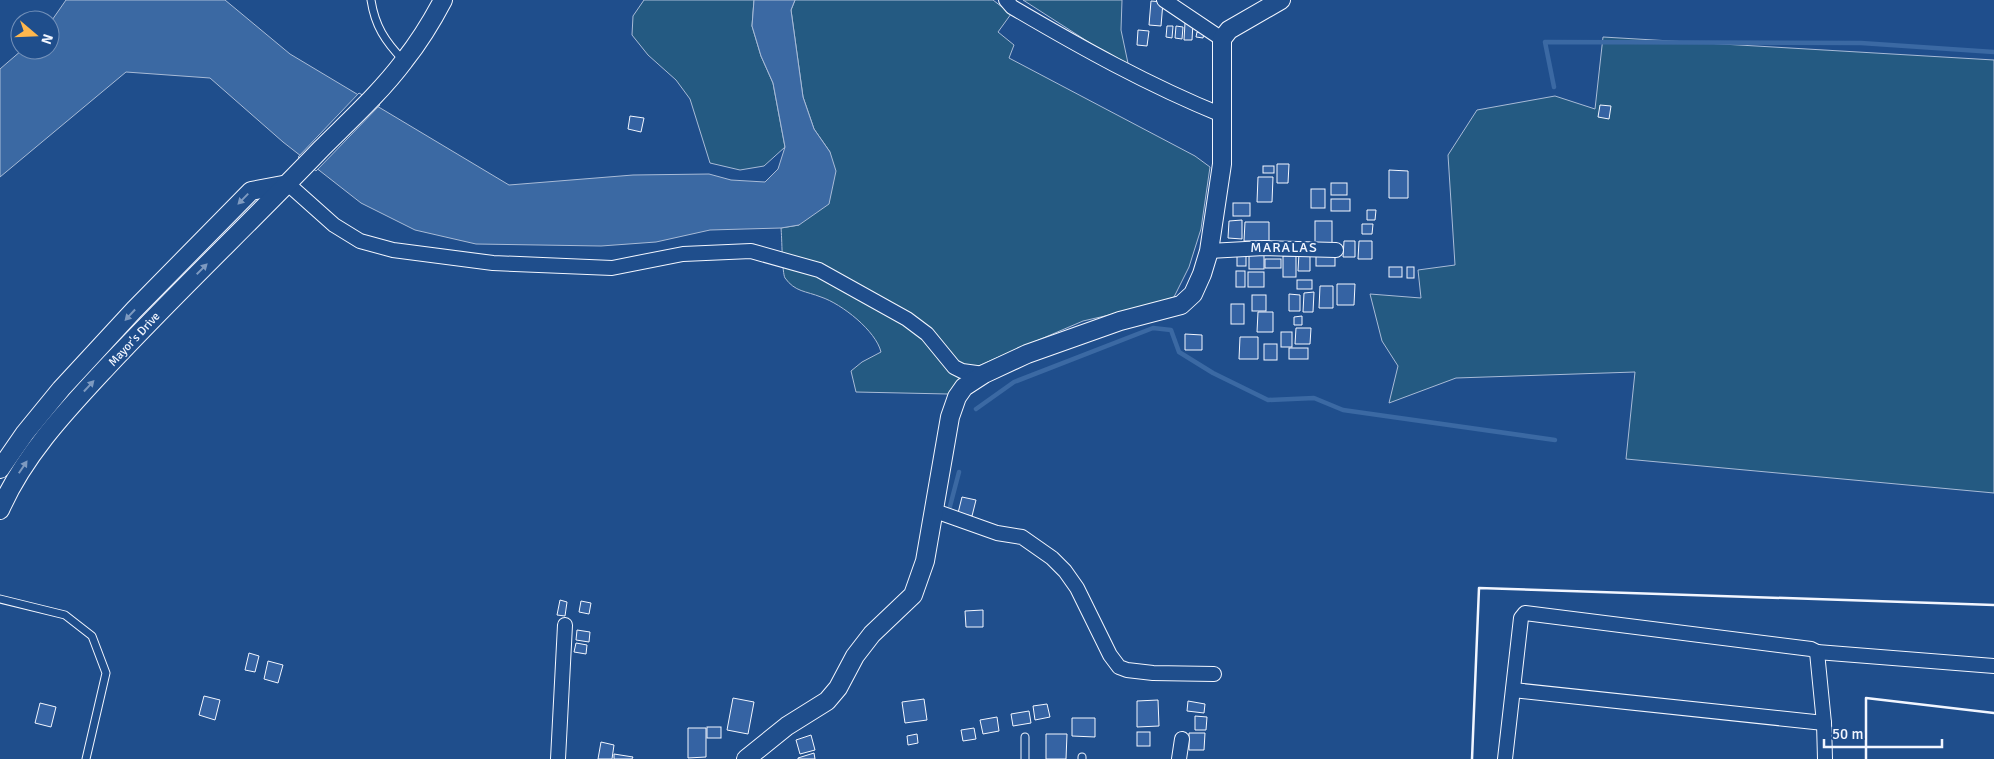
<svg xmlns="http://www.w3.org/2000/svg" width="1994" height="759" font-family="Signika,sans-serif">
  <style>
    .green { fill: #245a82; stroke: #a8bbd7 }
    .water { fill: #3b69a3; stroke: #a8bbd7 }
    .pier { fill: #1f4e8c; stroke: #a8bbd7 }
    .lines { fill: none; stroke-linecap: round; stroke-linejoin: round }
    .stream { stroke: #3b69a3; stroke-width: 4.5 }
    .building { fill: #3563a3; stroke: #f2f6ff }
    .service-casing { stroke: #f2f6ff; stroke-width: 9 }
    .minor-casing { stroke: #f2f6ff; stroke-width: 16 }
    .tertiary-casing { stroke: #f2f6ff; stroke-width: 20 }
    .service { stroke: #1f4e8c; stroke-width: 7 }
    .minor { stroke: #1f4e8c; stroke-width: 14 }
    .tertiary { stroke: #1f4e8c; stroke-width: 18 }
    .wall { stroke: #f2f6ff; stroke-width: 2.5 }
    .oneway { fill: #7e9ac0 }
    .labels { text-anchor: middle; stroke-width: 4; stroke-linejoin: round; paint-order: stroke }
    .street-label { font-size: 12px; fill: #f2f6ff; stroke: #1f4e8c }
    .neighbourhood-label { font-size: 14px; letter-spacing: 1px; fill: #f2f6ff; stroke: #1f4e8c }
  </style>
  <rect width="100%" height="100%" fill="#1f4e8c"/>
  <g class="green">
    <polygon points="644,0 754,0 752,26 761,56 773,83 785,147 764,166 740,170 710,163 690,99 676,80 648,55 632,35 633,16"/>
    <path d="M795 0H993L1011 14 998 32 1014 45 1009 58 1195 156 1210 167 1201 229 1189 267 1174 297 1140 308 1083 321 978 366 948 394 856 392 851 371 862 362 881 352C876 331 842 304 821 297 806 291 795 292 785 278 782 273 782 237 781 228L799 225 830 152 814 129 803 97 791 10Z"/>
    <polygon points="1023,0 1122,0 1121,30 1129,68"/>
    <polygon points="1603,37 1994,60 1994,493 1626,459 1635,372 1456,378 1389,403 1398,366 1382,341 1370,294 1421,298 1418,270 1455,265 1448,155 1477,110 1555,96 1595,109"/>
  </g>
  <polygon class="water" points="66,0 225,0 290,54 509,185 633,175 709,174 731,180 765,182 778,169 785,147 773,83 761,56 752,26 754,0 795,0 791,10 803,97 814,129 830,152 836,171 829,204 799,225 781,228 710,230 656,242 601,246 476,244 415,230 361,203 283,142 210,78 126,72 0,177 0,69 22,50 50,50 50,23"/>
  <polygon class="pier" points="359,93 380,105 316,171 298,157"/>
  <g class="lines">
    <g class="stream">
      <polyline points="1554,87 1545,42 1861,43 1994,52"/>
      <polyline points="976,409 1014,382 1153,328 1171,330 1179,352 1213,373 1268,400 1314,398 1343,410 1555,440"/>
      <polyline points="949,510 959,472"/>
    </g>
  </g>
  <g class="building">
    <polygon points="1151,1 1163,2 1161,26 1149,25"/>
    <polygon points="1185,23 1193,23 1192,40 1184,40"/>
    <polygon points="1167,26 1173,26 1172,38 1166,37"/>
    <polygon points="1176,26 1183,27 1182,39 1175,38"/>
    <polygon points="1138,30 1149,31 1147,46 1137,45"/>
    <polygon points="1197,32 1204,33 1203,38 1196,37"/>
    <polygon points="1600,105 1611,106 1609,119 1598,117"/>
    <polygon points="630,116 644,118 641,132 628,129"/>
    <polygon points="1277,164 1289,164 1288,183 1277,183"/>
    <rect x="1263" y="166" width="11" height="7"/>
    <polygon points="1389,170 1408,171 1408,198 1389,198"/>
    <polygon points="1258,177 1273,177 1272,202 1257,202"/>
    <rect x="1331" y="183" width="16" height="12"/>
    <rect x="1311" y="189" width="14" height="19"/>
    <rect x="1331" y="199" width="19" height="12"/>
    <rect x="1233" y="203" width="17" height="13"/>
    <polygon points="1367,210 1376,210 1375,220 1367,220"/>
    <polygon points="1242,220 1242,239 1228,238 1229,221"/>
    <rect x="1315" y="221" width="17" height="23"/>
    <polygon points="1245,222 1269,222 1269,241 1244,241"/>
    <polygon points="1362,224 1373,224 1372,234 1362,234"/>
    <polygon points="1344,241 1355,241 1355,257 1343,257"/>
    <polygon points="1359,241 1372,241 1372,259 1358,259"/>
    <rect x="1249" y="250" width="15" height="19"/>
    <rect x="1237" y="251" width="9" height="15"/>
    <rect x="1316" y="252" width="19" height="14"/>
    <polygon points="1299,253 1310,253 1310,271 1298,271"/>
    <rect x="1283" y="256" width="13" height="21"/>
    <rect x="1265" y="259" width="16" height="9"/>
    <rect x="1389" y="267" width="13" height="10"/>
    <rect x="1407" y="267" width="7" height="11"/>
    <rect x="1236" y="271" width="9" height="16"/>
    <rect x="1248" y="272" width="16" height="15"/>
    <rect x="1297" y="280" width="15" height="9"/>
    <polygon points="1337,284 1355,284 1354,305 1337,305"/>
    <polygon points="1320,286 1333,286 1333,308 1319,308"/>
    <polygon points="1314,292 1313,312 1303,312 1304,293"/>
    <polygon points="1289,294 1300,295 1300,311 1289,311"/>
    <rect x="1252" y="295" width="14" height="16"/>
    <rect x="1231" y="304" width="13" height="20"/>
    <polygon points="1258,312 1273,312 1273,332 1257,332"/>
    <polygon points="1302,316 1302,325 1294,325 1294,317"/>
    <polygon points="1296,328 1311,328 1310,344 1295,344"/>
    <rect x="1281" y="332" width="11" height="15"/>
    <polygon points="1185,334 1202,335 1202,350 1185,350"/>
    <polygon points="1240,337 1258,337 1258,359 1239,359"/>
    <rect x="1264" y="344" width="13" height="16"/>
    <rect x="1289" y="348" width="19" height="11"/>
    <polygon points="962,497 976,500 972,516 958,513"/>
    <polygon points="560,600 567,602 565,616 557,615"/>
    <polygon points="581,601 591,603 589,614 579,612"/>
    <polygon points="983,610 983,627 966,627 965,611"/>
    <polygon points="577,630 590,632 589,642 576,640"/>
    <polygon points="576,643 587,645 586,654 574,652"/>
    <polygon points="249,653 259,656 255,672 245,670"/>
    <polygon points="268,661 283,665 278,683 264,679"/>
    <polygon points="204,696 220,700 215,720 199,715"/>
    <polygon points="733,698 754,702 748,734 727,730"/>
    <polygon points="924,699 927,720 905,723 902,702"/>
    <polygon points="1158,700 1159,726 1137,727 1137,701"/>
    <polygon points="1188,701 1205,704 1204,713 1187,711"/>
    <polygon points="40,703 56,707 51,727 35,723"/>
    <polygon points="1047,704 1050,717 1035,720 1033,706"/>
    <polygon points="1029,711 1031,723 1013,726 1011,714"/>
    <polygon points="1195,716 1207,717 1206,730 1195,730"/>
    <polygon points="997,717 999,731 983,734 980,720"/>
    <polygon points="1072,718 1095,718 1095,737 1072,736"/>
    <rect x="707" y="727" width="14" height="11"/>
    <polygon points="688,728 706,728 706,757 688,758"/>
    <polygon points="974,728 976,739 963,741 961,730"/>
    <rect x="1137" y="732" width="13" height="14"/>
    <polygon points="1189,733 1205,733 1204,750 1189,750"/>
    <polygon points="917,734 918,743 908,745 907,736"/>
    <polygon points="1046,734 1067,734 1066,759 1046,759"/>
    <polygon points="811,735 815,750 800,754 796,740"/>
    <polygon points="601,742 614,745 612,759 598,759"/>
    <polygon points="814,753 815,759 798,759 798,758"/>
    <polygon points="614,754 633,757 632,759 614,759"/>
  </g>
  <g class="lines">
    <g class="service-casing">
      <g id="service">
        <path d="M371 0C375 26 385 41 403 60"/>
        <polyline points="0,599 65,615 92,636 106,673 86,759"/>
        <polyline points="1082,757 1082,759"/>
        <polyline points="1025,759 1025,737"/>
      </g>
    </g>
    <g class="minor-casing">
      <g id="minor">
        <path d="M1006 0 1012 7C1080 47 1148 85 1222 115"/>
        <polyline points="1164,0 1222,39"/>
        <polyline points="288,184 334,225 360,241 393,250 493,263 612,268 683,254 751,251 819,270 907,319 927,334 954,367 962,371 984,374"/>
        <polyline points="1209,251 1264,248 1336,250"/>
        <polyline points="935,511 997,533 1022,537 1052,558 1065,571 1077,588 1110,655 1119,667 1127,670 1153,673 1214,674"/>
        <polyline points="1817,652 1994,666"/>
        <polyline points="1513,690 1824,723"/>
        <polyline points="558,759 565,625"/>
        <polyline points="1179,759 1182,739"/>
        <polyline points="1505,759 1521,618 1525,613 1811,649 1817,652 1824,723 1825,759"/>
      </g>
    </g>
    <g class="tertiary-casing">
      <g id="tertiary">
        <polyline points="0,469 25,433 61,389 134,310 251,191 288,184"/>
        <path d="M0 510C24 455 66 411 106 368 176 293 250 223 321 149 349 121 380 93 404 61 419 42 432 21 443 0"/>
        <polyline points="746,759 787,726 827,701 838,688 855,656 872,634 913,595 925,561 950,417 957,397 964,387 984,374 1027,354 1120,321 1181,305 1193,294 1202,274 1209,251 1222,164 1222,39 1229,30 1281,0"/>
      </g>
    </g>
    <use href="#service" class="service"/>
    <use href="#minor" class="minor"/>
    <use href="#tertiary" class="tertiary"/>
    <g class="wall">
      <polyline points="1472,759 1479,588 1994,605"/>
      <polyline points="1866,759 1866,698 1994,713"/>
    </g>
  </g>
  <defs><path id="oneway-solid" d="M-6-.8H1V-3.2L6.5 0L1 3.2V.8H-6Z" transform="scale(1.25)"/></defs>
  <g class="oneway">
    <use href="#oneway-solid" transform="translate(243 199) rotate(134)"/>
    <use href="#oneway-solid" transform="translate(202 269) rotate(-45)"/>
    <use href="#oneway-solid" transform="translate(130 315) rotate(133)"/>
    <use href="#oneway-solid" transform="translate(89 386) rotate(-47)"/>
    <use href="#oneway-solid" transform="translate(23 467) rotate(-56)"/>
  </g>
  <g class="labels">
    <g class="street-label">
      <text transform="translate(134 339) rotate(-47)" y="4">Mayor's Drive</text>
    </g>
    <g class="neighbourhood-label">
      <text x="1284" y="252">MARALAS</text>
    </g>
  </g>
  <g transform="translate(35 35) rotate(109)"><circle r="24" fill="#1f4e8c" stroke="#7391ba"/>
  <path d="M0-4L9 19L0 12L-9 19Z" fill="#ffb74d"/>
  <text y="-8" font-size="14" font-weight="bold" text-anchor="middle" fill="#f2f6ff">N</text>
  </g>
  <path d="M1824 739v8h118v-8" fill="none" stroke="#f2f6ff" stroke-width="2.5"/>
  <text x="1832" y="739" font-size="15" fill="#f2f6ff" stroke="#1f4e8c" stroke-width="4" paint-order="stroke">50 m</text>
</svg>
